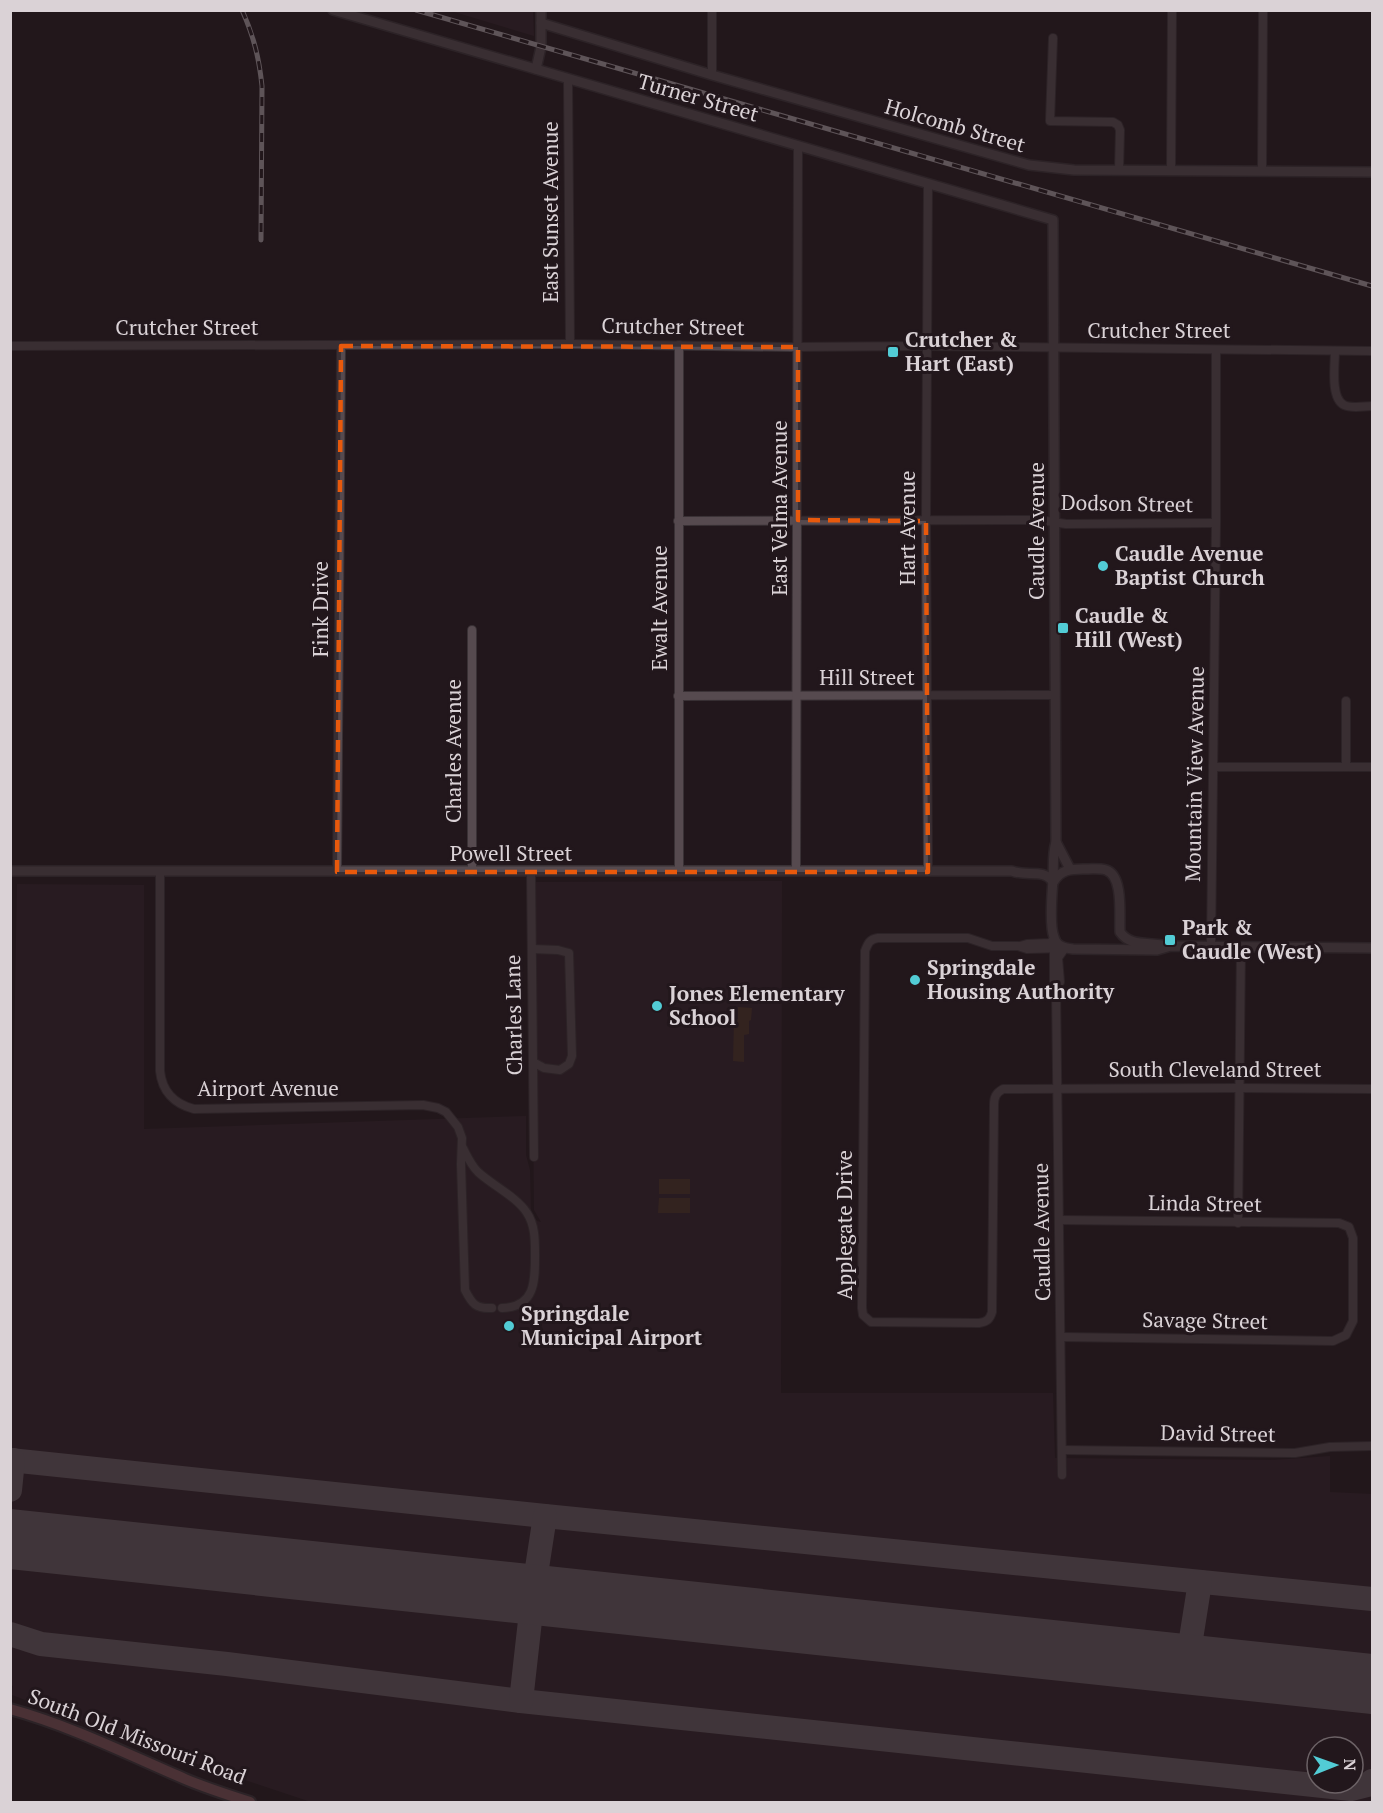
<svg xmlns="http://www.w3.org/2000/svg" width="1383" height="1813" font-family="'PT Serif',serif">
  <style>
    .built { fill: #302028; fill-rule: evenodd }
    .green { fill: #483125 }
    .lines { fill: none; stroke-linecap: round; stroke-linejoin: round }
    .taxiway { stroke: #645a60; stroke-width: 24 }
    .runway { stroke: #645a60; stroke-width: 60 }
    .minor-casing { stroke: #393135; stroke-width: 10 }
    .tertiary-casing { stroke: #393135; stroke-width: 12 }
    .secondary-casing { stroke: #393135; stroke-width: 14 }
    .minor { stroke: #564a4f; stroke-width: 8 }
    .tertiary { stroke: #564a4f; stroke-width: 9 }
    .secondary { stroke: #7a5055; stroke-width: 10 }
    .rail-casing { stroke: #a79ea3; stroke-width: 5 }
    .rail { stroke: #22171c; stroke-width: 3; stroke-dasharray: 9; stroke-linecap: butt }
    .marked { fill: none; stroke: #e8590c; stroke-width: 4.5; stroke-dasharray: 12 8; stroke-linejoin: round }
    .poi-dot { fill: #52ccd5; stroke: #22171c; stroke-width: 2 }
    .labels { text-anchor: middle; stroke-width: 6; stroke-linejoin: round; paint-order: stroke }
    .street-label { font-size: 21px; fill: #dad2d6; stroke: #22171c }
    .poi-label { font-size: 21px; font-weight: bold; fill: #dad2d6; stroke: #22171c; text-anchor: start }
  </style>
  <rect width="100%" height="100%" fill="#22171c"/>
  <g class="built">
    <polygon points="451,11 533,11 534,36"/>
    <path d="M782 881 781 1393H1053L1055 1458 1274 1460 1330 1456V1492L1372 1494V1802H311L173 1756 12 1695 13 1686 11 1685 10 1274 17 884 144 885V1129L526 1116V1155L530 1170 531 1212 537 1221 541 1222 534 1210 531 882ZM1317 1747H1353V1783H1317Z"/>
  </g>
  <g class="green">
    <polygon points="738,1007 752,1008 751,1020 749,1021 749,1034 744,1035 744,1062 733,1061 734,1021 738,1019"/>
    <rect x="659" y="1179" width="31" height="15"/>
    <polygon points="659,1198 690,1198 690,1213 658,1213"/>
  </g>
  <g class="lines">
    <g class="taxiway">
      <polyline points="10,1460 545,1516 1372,1599"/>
      <polyline points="10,1490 13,1460"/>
      <polyline points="10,1634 41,1644 227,1664 521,1701 1351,1789 1371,1784 1372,1781"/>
      <polyline points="1187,1664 1200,1582"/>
      <polyline points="521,1701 533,1594 545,1516"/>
    </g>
    <polyline class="runway" points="10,1539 1372,1684"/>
    <g class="minor-casing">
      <g id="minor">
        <polyline points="1053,38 1050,121 1113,122 1118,125 1120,130 1119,170"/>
        <polyline points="712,75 712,10"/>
        <polyline points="568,80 570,344"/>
        <polyline points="1171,171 1172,10"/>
        <polyline points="1262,171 1263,10"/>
        <polyline points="679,345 679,871"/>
        <polyline points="10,346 570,344 791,347 927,346 1372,351"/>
        <path d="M1335 351C1335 364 1330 398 1344 405 1352 409 1364 406 1372 406"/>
        <polyline points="678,521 1040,520 1066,524 1216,523"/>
        <polyline points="678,696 1055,695"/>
        <polyline points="1213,767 1372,767"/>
        <polyline points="1346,767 1346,701"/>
        <path d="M160 871V1071C162 1091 174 1104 194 1109L423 1105 438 1108 446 1112 458 1127 462 1138 461 1164 465 1290C472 1304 476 1309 492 1308"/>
        <polyline points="796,871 798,146"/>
        <polyline points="337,872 341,346"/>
        <polyline points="472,872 472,630"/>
        <polyline points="531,872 534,1157"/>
        <polyline points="928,872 926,521 928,184"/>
        <polyline points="1020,946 1027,944 1050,943 1054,939"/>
        <polyline points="1054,946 1054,983 1056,989 1062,1475"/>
        <polyline points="1211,946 1216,523 1216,350"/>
        <path d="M1065 948 1027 949 1018 946H992L968 938H878C870 939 868 943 865 951L862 1308 863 1315 871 1322 979 1323C987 1322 990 1319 992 1312L994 1105C994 1097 996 1093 1003 1089L1240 1088 1372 1089"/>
        <polyline points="532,949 558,950 569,953 572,1056 569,1064 560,1070 544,1068 533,1062"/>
        <polyline points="1056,989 1060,982 1058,958 1065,948"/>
        <path d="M463 1148C467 1156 471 1165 478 1172 492 1185 517 1197 527 1213 535 1225 535 1240 535 1254 535 1280 536 1307 502 1308"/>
        <polyline points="1059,1220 1339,1223 1349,1227 1353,1238 1353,1321 1346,1335 1333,1341 1062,1337"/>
        <polyline points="1238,1223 1241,947"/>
        <polyline points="1062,1450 1295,1453 1330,1447 1372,1446"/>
      </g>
    </g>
    <g class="tertiary-casing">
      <g id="tertiary">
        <path d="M333 10 1053 220 1056 842C1052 855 1054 867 1053 880 1052 894 1049 925 1054 937 1056 946 1064 948 1073 949L1157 950 1171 946 1372 948"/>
        <polyline points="541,23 712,75 1029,165 1074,170 1372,172"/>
        <polyline points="536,69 541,47 541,10"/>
        <polyline points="1056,842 1070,869"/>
        <path d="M10 871H1012C1026 877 1044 868 1053 882"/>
        <path d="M1054 881C1061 870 1070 869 1083 869 1090 869 1099 868 1106 870 1124 876 1119 916 1120 932 1131 948 1150 941 1167 946"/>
      </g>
    </g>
    <g class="secondary-casing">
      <path id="secondary" d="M10 1709C71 1726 127 1754 185 1779 206 1788 228 1795 250 1802"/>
    </g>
    <use href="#minor" class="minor"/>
    <use href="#tertiary" class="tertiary"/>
    <use href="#secondary" class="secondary"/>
    <g class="rail-casing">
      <g id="rail">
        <path d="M242 10C254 37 259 58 262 86L261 240"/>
        <polyline points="416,10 1372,286"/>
      </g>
    </g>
    <use href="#rail" class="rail"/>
  </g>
  <path d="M0 0H1383V1813H0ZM341 346 798 347V520L926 521 928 872H337Z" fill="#22171c" fill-opacity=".55" fill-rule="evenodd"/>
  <path class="marked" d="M341 346 798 347V520L926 521 928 872H337Z"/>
  <g class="poi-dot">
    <rect x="887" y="346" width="12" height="12" rx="3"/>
    <circle cx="1103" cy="566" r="6"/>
    <rect x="1057" y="622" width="12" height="12" rx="3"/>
    <rect x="1164" y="934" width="12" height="12" rx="3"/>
    <circle cx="915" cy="980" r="6"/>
    <circle cx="657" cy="1006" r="6"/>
    <circle cx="509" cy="1326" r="6"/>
  </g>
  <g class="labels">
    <g class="street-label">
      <text transform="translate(698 98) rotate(16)" y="7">Turner Street</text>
      <text transform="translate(955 126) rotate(16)" y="7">Holcomb Street</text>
      <text transform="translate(551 212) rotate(-90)" y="7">East Sunset Avenue</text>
      <text transform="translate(673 327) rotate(1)" y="7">Crutcher Street</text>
      <text x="187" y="335">Crutcher Street</text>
      <text x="1159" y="338">Crutcher Street</text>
      <text transform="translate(1127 504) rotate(1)" y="7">Dodson Street</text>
      <text transform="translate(780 508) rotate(-90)" y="7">East Velma Avenue</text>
      <text transform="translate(908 528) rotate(-90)" y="7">Hart Avenue</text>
      <text transform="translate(1037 531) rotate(-90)" y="7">Caudle Avenue</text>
      <text transform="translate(660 608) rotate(-90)" y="7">Ewalt Avenue</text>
      <text transform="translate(321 609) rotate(-90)" y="7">Fink Drive</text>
      <text x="867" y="685">Hill Street</text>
      <text transform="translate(454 751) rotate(-90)" y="7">Charles Avenue</text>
      <text transform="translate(1195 774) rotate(-89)" y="7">Mountain View Avenue</text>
      <text x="511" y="861">Powell Street</text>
      <text transform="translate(514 1015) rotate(-91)" y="7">Charles Lane</text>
      <text x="1215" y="1077">South Cleveland Street</text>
      <text x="268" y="1096">Airport Avenue</text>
      <text transform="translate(1205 1204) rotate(1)" y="7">Linda Street</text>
      <text transform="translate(845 1225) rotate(-90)" y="7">Applegate Drive</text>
      <text transform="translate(1042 1232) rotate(-91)" y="7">Caudle Avenue</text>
      <text transform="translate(1205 1321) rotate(1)" y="7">Savage Street</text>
      <text transform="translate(1218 1434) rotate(1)" y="7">David Street</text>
      <text transform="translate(137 1737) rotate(21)" y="7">South Old Missouri Road</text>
    </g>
    <g class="poi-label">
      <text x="905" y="347">Crutcher &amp;<tspan x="905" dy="24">Hart (East)</tspan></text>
      <text x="1115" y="561">Caudle Avenue<tspan x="1115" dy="24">Baptist Church</tspan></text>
      <text x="1075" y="623">Caudle &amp;<tspan x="1075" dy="24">Hill (West)</tspan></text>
      <text x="1182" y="935">Park &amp;<tspan x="1182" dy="24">Caudle (West)</tspan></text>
      <text x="927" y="975">Springdale<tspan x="927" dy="24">Housing Authority</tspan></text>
      <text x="669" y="1001">Jones Elementary<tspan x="669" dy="24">School</tspan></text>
      <text x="521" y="1321">Springdale<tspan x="521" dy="24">Municipal Airport</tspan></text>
    </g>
  </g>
  <rect width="1383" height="1813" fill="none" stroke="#dad2d6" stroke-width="24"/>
  <g transform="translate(1335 1765) rotate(89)"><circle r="28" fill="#22171c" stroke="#6c6266" stroke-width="1.5"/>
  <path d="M0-4.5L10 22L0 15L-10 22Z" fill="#52ccd5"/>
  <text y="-9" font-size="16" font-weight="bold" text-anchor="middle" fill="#dad2d6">N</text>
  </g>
</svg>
